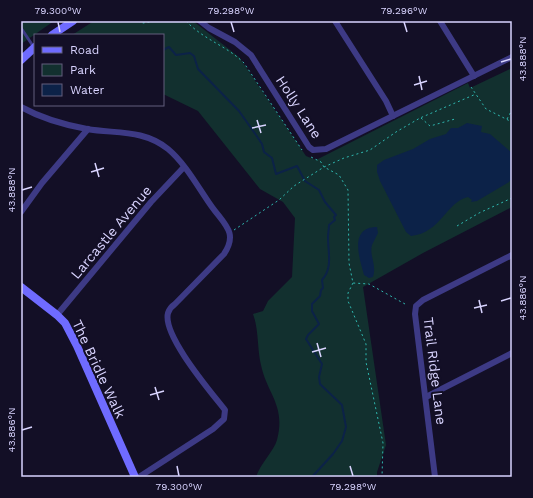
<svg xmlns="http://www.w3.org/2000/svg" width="533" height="498" font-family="'Work Sans',sans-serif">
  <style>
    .green { fill: #12302f }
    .water { fill: #0c2248 }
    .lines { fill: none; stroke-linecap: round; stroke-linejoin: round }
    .stream { stroke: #0c2248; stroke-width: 2 }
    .path { stroke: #2fb8b0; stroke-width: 1; stroke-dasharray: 2 3; stroke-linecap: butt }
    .lane { stroke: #3d3a85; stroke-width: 3 }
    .street { stroke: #3d3a85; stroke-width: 6 }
    .secondary { stroke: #6f6bff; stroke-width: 8 }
    .ticks { fill: none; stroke: #d9d4ff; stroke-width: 1.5 }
    .labels { text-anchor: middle; stroke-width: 4; stroke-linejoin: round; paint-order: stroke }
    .street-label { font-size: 14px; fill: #d9d4ff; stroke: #130f26 }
    .neatline { fill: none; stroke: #d9d4ff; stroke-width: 1.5 }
    .ticks-label { font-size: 10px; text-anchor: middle; fill: #d9d4ff }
  </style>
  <rect width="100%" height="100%" fill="#130f26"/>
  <g class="green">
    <polygon points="21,21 54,21 21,44"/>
    <path d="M94 21H193L239 57 306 156 316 160 468 83 470 88 512 68V207L423 253 363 287 386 445 377 472V477H256C260 464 274 451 277 440 286 405 267 394 261 365 257 348 259 330 253 314L263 311 268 301 292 277 295 218 283 202 260 189 198 111 163 94V35H72Z"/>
  </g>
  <g class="water">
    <path d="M467 123 482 126 481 132 490 134 512 153V178L509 182 477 201 471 202 472 200 468 197C446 202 441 233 411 236L406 232 380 181 377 172V165L384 160 413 149 430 139 446 134 451 128H458Z"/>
    <path d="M377 227 378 233C376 237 374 241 372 245 369 256 377 264 373 277L369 278 364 275C360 260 348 227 377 227Z"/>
  </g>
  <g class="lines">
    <path class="stream" d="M163 50 169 47 176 55 190 53 194 56 198 69 239 111 256 135 262 144 264 152 272 158 276 174 297 166 305 181 319 190 325 202 336 215 334 217 335 220 329 225C329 229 328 234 328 237 328 253 333 268 322 280L323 288 321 290 320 296 312 304V311L319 324 308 335 306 339 322 364 319 377 320 384 342 405 346 427 342 441 333 454 312 477"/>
    <g class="path">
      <polyline points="138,21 143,23 157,21"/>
      <path d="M186 21C204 40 227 46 244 63L302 150"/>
      <polyline points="471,87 486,109 512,122"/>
      <polyline points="421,118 430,126 455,119"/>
      <polyline points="507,119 512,110"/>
      <polyline points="457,226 479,213 512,198"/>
      <polyline points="234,230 279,200 294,186 324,167 321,162 311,157"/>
      <polyline points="353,283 348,293 348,301 366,344 366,362 383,443 382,477"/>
      <polyline points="405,304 369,284 353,283 349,263 348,190 339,175 324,167 344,158 370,150 396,132 420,118 476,94"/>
    </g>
    <polyline class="lane" points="21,28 33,46"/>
    <g class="street">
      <polyline points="200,21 209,28 235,42 251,55 309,147 313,150 326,149 512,57"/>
      <polyline points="335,21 386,101 393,116"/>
      <polyline points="440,21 474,76"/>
      <path d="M21 107C41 118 65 125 87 129 116 134 143 129 168 149 186 164 199 189 212 207 225 225 238 233 224 254L175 304C172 306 169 310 168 313 162 335 211 392 225 410L224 419 213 429 139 477"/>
      <polyline points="21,212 42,183 88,129"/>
      <polyline points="57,315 151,202 184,167"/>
      <polyline points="426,397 512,353"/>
      <polyline points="435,477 415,314 416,306 423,300 512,255"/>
    </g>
    <g class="secondary">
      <polyline points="52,35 73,21"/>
      <polyline points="21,60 35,47"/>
      <polyline points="21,287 57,315 65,323 77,346 135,477"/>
    </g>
  </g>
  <path class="ticks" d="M58 22 60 32M231 22 234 32M404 22 407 32M501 62 511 59M419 76 422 90M414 85 427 81M257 120 261 133M252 128 266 125M95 163 99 177M91 172 104 168M22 190 32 187M479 300 482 313M501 301 511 298M474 308 487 305M317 343 321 357M312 352 326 348M155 387 159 400M150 395 164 391M22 430 32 427M177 466 179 476M350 466 353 476"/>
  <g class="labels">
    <g class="street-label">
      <text transform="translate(299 107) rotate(57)" y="5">Holly Lane</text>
      <text transform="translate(111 232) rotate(-50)" y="5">Larcastle Avenue</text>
      <text transform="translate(99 369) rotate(65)" y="5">The Bridle Walk</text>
      <text transform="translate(435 371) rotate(83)" y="5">Trail Ridge Lane</text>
    </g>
  </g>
  <rect width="533" height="498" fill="none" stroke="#130f26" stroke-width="44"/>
  <rect x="34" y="34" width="130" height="72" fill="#130f26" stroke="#625e7d"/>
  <rect x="42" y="47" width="20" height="6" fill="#6f6bff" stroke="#625e7d"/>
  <text x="70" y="54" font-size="12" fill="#d9d4ff">Road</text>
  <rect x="42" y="64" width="20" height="12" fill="#12302f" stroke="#625e7d"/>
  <text x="70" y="74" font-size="12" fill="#d9d4ff">Park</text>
  <rect x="42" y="84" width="20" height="12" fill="#0c2248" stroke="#625e7d"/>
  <text x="70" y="94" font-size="12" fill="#d9d4ff">Water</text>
  <rect x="22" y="22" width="489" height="454" class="neatline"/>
  <g class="ticks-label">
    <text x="58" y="14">79.300°W</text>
    <text x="231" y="14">79.298°W</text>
    <text x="404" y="14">79.296°W</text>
    <text transform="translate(522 59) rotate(-90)" y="4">43.888°N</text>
    <text transform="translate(11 190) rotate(-90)" y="4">43.888°N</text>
    <text transform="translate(522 298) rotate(-90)" y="4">43.886°N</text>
    <text transform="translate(11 430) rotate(-90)" y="4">43.886°N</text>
    <text x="179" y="490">79.300°W</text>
    <text x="353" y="490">79.298°W</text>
  </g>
</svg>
